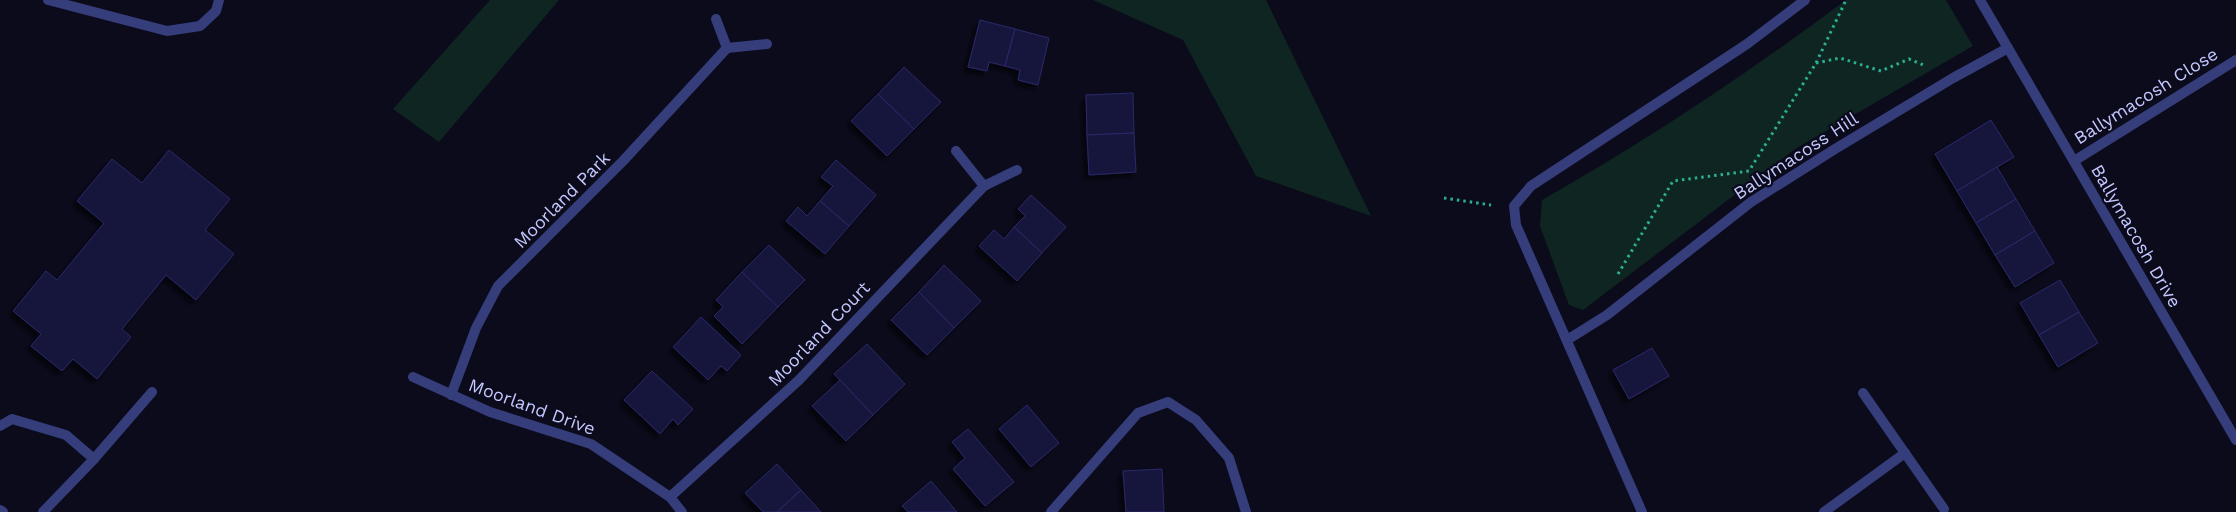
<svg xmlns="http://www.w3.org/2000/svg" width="2236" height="512" font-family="'Work Sans',sans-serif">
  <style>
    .green { fill: #0e2521 }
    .building { fill: #18173d; stroke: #2b2869; filter: url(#shadow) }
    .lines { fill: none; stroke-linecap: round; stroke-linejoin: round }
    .path { stroke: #2bae91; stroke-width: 3; stroke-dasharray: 2.5 4; stroke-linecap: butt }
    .lane { stroke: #353d7b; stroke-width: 10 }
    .street { stroke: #353d7b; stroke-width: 10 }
    .labels { text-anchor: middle; stroke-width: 4.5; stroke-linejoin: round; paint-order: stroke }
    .street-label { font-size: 18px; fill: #c5c8ff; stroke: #0b0b1c }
  </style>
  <defs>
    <filter id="shadow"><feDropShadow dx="-4.5" dy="4.5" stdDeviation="2.5" flood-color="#0009"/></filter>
  </defs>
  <rect width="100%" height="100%" fill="#0b0b1c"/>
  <g class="green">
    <polygon points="490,0 559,0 439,142 393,109"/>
    <polygon points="1093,0 1266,0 1371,216 1256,176 1183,40"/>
    <path d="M1846 0H1946L1973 46 1795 149 1583 310 1569 305 1540 226 1542 200C1648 140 1748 73 1846 0Z"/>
  </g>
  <g class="building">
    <polygon points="980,20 1015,29 1005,66 989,62 987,71 968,67"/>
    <polygon points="1015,29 1049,38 1038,85 1018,80 1020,70 1005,66"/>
    <polygon points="904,67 941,102 914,129 878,94"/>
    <polygon points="1133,93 1134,133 1087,135 1086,95"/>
    <polygon points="878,94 914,129 887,156 851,121"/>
    <polygon points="1991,120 2014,157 1957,191 1935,154"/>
    <polygon points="1134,133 1136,172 1089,175 1087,135"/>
    <polygon points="169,150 230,199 205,230 234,254 196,300 166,275 122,329 131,337 97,379 73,359 62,371 31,346 41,334 13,311 46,271 57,280 104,223 77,201 112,159 142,183"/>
    <polygon points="836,160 876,195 849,226 820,201 833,186 821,177"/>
    <polygon points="1997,167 2016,199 1976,223 1957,191"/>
    <polygon points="1031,195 1066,227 1042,253 1014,227 1025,216 1018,209"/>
    <polygon points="2016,199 2035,231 1995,255 1976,223"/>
    <polygon points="820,201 849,226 825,254 786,221 798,207 807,216"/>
    <polygon points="1014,227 1042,253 1017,281 979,246 994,230 1004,239"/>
    <polygon points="2035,231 2054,263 2015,287 1995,255"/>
    <polygon points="769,245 805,280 778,307 742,272"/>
    <polygon points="944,265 981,301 954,328 919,292"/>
    <polygon points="742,272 778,307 742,344 714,316 723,307 716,300"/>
    <polygon points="2060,280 2079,312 2039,335 2020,303"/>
    <polygon points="919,292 954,328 927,355 891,320"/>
    <polygon points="2079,312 2098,343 2058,367 2039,335"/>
    <polygon points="701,317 741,355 727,371 721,366 708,380 673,347"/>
    <polygon points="867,344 905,384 873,415 834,374"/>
    <polygon points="1652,348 1669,376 1629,399 1613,370"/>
    <polygon points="652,371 693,409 678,425 673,419 660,434 624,400"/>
    <polygon points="840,380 873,415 846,441 812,406"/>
    <polygon points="1027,405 1059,443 1031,467 999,429"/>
    <polygon points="968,429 1014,482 985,506 953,469 965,458 952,442"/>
    <polygon points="777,464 801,490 777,512 763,512 745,493"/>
    <polygon points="1162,469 1164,512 1126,512 1123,471"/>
    <polygon points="931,481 957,512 908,512 902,506"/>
    <polygon points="801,490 821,512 777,512"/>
  </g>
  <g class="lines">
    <g class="path">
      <polyline points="1816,63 1840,58 1881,71 1909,59 1926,66"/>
      <polyline points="1444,198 1491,205"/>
      <polyline points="1618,274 1673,181 1749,171 1816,63 1846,0"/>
    </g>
    <g class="lane">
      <polyline points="48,0 167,31 200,26 216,11 219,0"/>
      <polyline points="0,426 12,419 66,435 94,459"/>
      <polyline points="0,510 3,512"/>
      <polyline points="43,512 94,459 152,392"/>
    </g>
    <g class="street">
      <polyline points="1980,0 2236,440"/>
      <polyline points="716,19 727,48"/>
      <polyline points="956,151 984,186"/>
      <polyline points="2074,161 2236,60"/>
      <polyline points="1567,340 1607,315 1751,202 1835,149 1953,78 2008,48"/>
      <polyline points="413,377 490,412 591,444 670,497 682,512"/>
      <polyline points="1863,393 1944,509"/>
      <polyline points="451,395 476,328 498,286 623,161 727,48 767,44"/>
      <polyline points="670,497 799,380 984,186 1017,170"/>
      <polyline points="1051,512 1138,413 1168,402 1196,420 1229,458 1246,512"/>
      <polyline points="1642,512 1516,225 1514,206 1531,186 1747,44 1805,0"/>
      <polyline points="1824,512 1905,453"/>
    </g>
  </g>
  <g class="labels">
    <g class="street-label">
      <text transform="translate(2146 96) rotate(-32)" y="6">Ballymacosh Close</text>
      <text transform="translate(1796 156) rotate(-33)" y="6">Ballymacoss Hill</text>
      <text transform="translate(562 200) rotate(-45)" y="6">Moorland Park</text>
      <text transform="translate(2136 236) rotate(60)" y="6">Ballymacosh Drive</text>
      <text transform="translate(819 334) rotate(-46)" y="6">Moorland Court</text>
      <text transform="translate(532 407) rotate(20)" y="6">Moorland Drive</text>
    </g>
  </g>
</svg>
